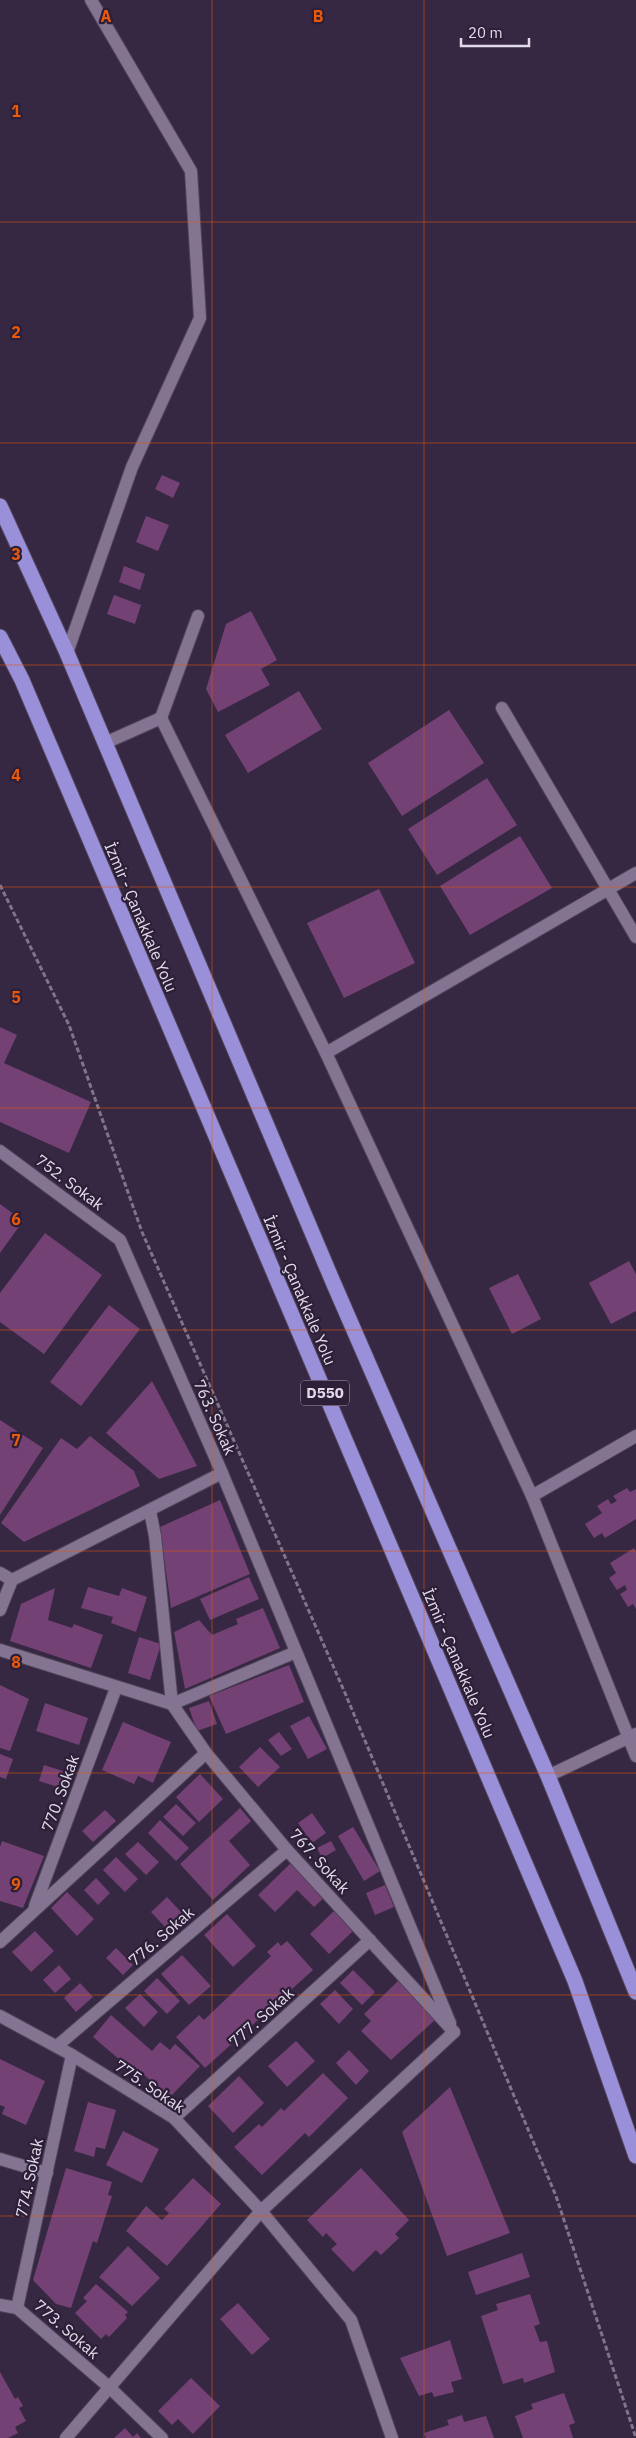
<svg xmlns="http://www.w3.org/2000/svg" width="636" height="2438" font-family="'IBM Plex Sans',sans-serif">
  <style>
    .building { fill: #734173 }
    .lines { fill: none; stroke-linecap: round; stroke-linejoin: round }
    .street-casing { stroke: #50455a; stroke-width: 14 }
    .highway-casing { stroke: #50455a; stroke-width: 17 }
    .path { stroke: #80748a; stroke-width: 3; stroke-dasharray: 5 2.5; stroke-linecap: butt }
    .street { stroke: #847492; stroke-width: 12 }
    .highway { stroke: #9a90d9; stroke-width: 15 }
    .grid { fill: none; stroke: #e8590c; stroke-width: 1; stroke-opacity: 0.55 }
    .labels { text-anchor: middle; stroke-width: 4.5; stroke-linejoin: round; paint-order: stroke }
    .shield { fill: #2c1f37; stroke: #aba2b4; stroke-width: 1 }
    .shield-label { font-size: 15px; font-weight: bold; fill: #e2daea }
    .street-label { font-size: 16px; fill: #e2daea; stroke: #2c1f37 }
    .grid-label { font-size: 16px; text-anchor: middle; font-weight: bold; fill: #e8590c; stroke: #2c1f37; stroke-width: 4.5; stroke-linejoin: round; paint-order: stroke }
  </style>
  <rect width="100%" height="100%" fill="#362842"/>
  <g class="building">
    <polygon points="162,475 180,483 173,498 155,489"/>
    <polygon points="146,516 169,525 158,551 136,542"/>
    <polygon points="124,566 145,574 140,590 119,582"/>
    <polygon points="114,595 141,605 135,624 107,614"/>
    <polygon points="251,611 277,660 261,669 270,685 218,712 206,689 226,624"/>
    <polygon points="299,691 322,729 248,773 225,735"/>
    <polygon points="449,710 484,763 402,816 368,763"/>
    <polygon points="487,778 517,825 437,875 408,829"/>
    <polygon points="520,836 552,888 470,935 440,886"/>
    <polygon points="379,889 415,963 344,998 307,923"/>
    <polygon points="0,1027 17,1035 4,1063 91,1102 69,1153 0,1122"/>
    <polygon points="0,1204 23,1221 0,1253"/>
    <polygon points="45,1233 102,1275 44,1354 0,1322 0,1293"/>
    <polygon points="629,1261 636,1274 636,1311 611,1324 589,1283"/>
    <polygon points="518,1274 541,1319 512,1334 489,1288"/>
    <polygon points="109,1305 140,1329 81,1406 50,1382"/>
    <polygon points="152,1381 197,1466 159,1479 106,1433"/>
    <polygon points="0,1420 43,1448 0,1515"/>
    <polygon points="90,1436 134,1471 140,1486 24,1542 1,1523 61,1438 77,1449"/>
    <polygon points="627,1488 630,1492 636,1489 636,1519 605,1538 602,1533 594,1538 585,1524 602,1513 597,1506 608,1499 611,1504 617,1501 613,1496"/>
    <polygon points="220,1500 250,1574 171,1608 160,1527"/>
    <polygon points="634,1548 636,1552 636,1609 633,1604 628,1607 620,1594 627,1590 625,1585 617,1590 609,1578 616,1573 610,1563"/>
    <polygon points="249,1577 259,1599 210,1620 200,1599"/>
    <polygon points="88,1587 119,1596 122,1588 147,1597 136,1632 111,1623 113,1617 81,1608"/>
    <polygon points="55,1588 48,1620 72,1628 74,1624 103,1635 91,1668 10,1641 21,1604"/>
    <polygon points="263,1608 280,1648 185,1689 174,1632 199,1620 212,1635 238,1624 236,1619"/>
    <polygon points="139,1637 161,1644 150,1680 128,1673"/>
    <polygon points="289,1665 304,1702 226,1734 209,1696"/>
    <polygon points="0,1685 29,1699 10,1751 0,1748"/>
    <polygon points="209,1701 217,1724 197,1731 189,1708"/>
    <polygon points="45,1703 88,1718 79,1745 36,1731"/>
    <polygon points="309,1716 327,1749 308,1759 290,1726"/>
    <polygon points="123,1722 171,1742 153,1783 138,1776 134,1784 102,1770"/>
    <polygon points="279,1732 292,1749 281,1756 268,1740"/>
    <polygon points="260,1747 280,1767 258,1787 239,1767"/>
    <polygon points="0,1754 13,1759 6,1779 0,1777"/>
    <polygon points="44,1765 69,1773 64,1789 39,1781"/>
    <polygon points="200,1774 223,1799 199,1822 176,1797"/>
    <polygon points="176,1804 196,1823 183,1836 163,1817"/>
    <polygon points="240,1808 251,1821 229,1841 250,1865 213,1900 180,1864"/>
    <polygon points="105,1810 116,1821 93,1842 82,1831"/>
    <polygon points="312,1813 326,1833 312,1843 298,1823"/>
    <polygon points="160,1820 189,1848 176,1861 148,1833"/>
    <polygon points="353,1827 380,1871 364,1881 338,1836"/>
    <polygon points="2,1841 44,1856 23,1908 0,1901 0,1847"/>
    <polygon points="331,1841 336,1850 322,1858 317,1848"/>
    <polygon points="138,1842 159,1862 146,1875 125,1854"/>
    <polygon points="116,1857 138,1879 125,1892 103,1870"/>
    <polygon points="293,1861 327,1895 314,1907 297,1890 275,1912 258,1895"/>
    <polygon points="96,1878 110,1893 98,1905 84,1890"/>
    <polygon points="385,1885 394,1907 375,1915 366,1893"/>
    <polygon points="67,1892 94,1919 77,1936 51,1908"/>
    <polygon points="167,1897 182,1913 166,1928 151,1912"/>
    <polygon points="334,1911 353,1931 329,1954 310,1934"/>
    <polygon points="227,1914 256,1946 233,1967 204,1935"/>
    <polygon points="35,1931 54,1951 31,1972 12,1952"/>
    <polygon points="287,1941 313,1970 205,2068 176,2037 199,2015 204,2020 271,1956 267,1952 278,1942 281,1946"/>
    <polygon points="116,1948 133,1965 123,1975 106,1958"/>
    <polygon points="182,1955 211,1986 189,2005 161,1974"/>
    <polygon points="59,1965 71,1979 55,1993 43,1980"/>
    <polygon points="353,1970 375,1992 362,2005 340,1983"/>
    <polygon points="157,1978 180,2001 167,2014 144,1991"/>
    <polygon points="398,1981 435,2020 391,2060 361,2031 371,2021 364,2014"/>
    <polygon points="80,1983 93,1997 76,2012 64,1998"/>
    <polygon points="335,1990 353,2009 339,2024 320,2004"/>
    <polygon points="140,1994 158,2012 144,2027 125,2008"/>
    <polygon points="111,2015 152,2051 160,2042 170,2050 175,2044 200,2066 170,2097 137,2069 134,2072 93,2037"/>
    <polygon points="296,2041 315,2061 287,2087 268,2066"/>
    <polygon points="349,2050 369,2071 356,2085 336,2063"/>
    <polygon points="0,2059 45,2081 26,2125 2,2114 5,2107 0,2105"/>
    <polygon points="323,2073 348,2098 309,2137 305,2133 262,2175 234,2147 259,2124 262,2127 281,2108 284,2111"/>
    <polygon points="239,2076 264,2103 233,2133 208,2106"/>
    <polygon points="450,2087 510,2233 447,2256 402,2132"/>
    <polygon points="88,2102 116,2110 105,2149 96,2147 94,2157 74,2151"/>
    <polygon points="123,2131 159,2149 142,2183 106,2165"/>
    <polygon points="66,2168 112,2182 108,2195 112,2196 97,2243 93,2241 71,2308 56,2304 33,2280"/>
    <polygon points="361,2168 409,2220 395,2234 399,2238 381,2255 376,2250 353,2272 331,2249 337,2244 326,2233 323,2237 307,2220"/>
    <polygon points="193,2178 221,2204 167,2266 126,2231 146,2206 162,2220 169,2213 164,2209"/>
    <polygon points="128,2246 160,2278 132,2306 99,2277"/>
    <polygon points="522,2253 530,2277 476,2295 468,2272"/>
    <polygon points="96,2284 128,2312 125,2315 127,2318 109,2337 106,2334 101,2339 75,2313 87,2301 83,2298"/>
    <polygon points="530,2294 540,2324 534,2326 540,2342 547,2341 555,2372 524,2383 523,2378 503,2384 481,2316 498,2310 496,2304"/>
    <polygon points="238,2303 270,2339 252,2355 220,2319"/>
    <polygon points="450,2340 462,2379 451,2382 454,2392 434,2397 432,2392 419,2396 400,2358"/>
    <polygon points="0,2372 15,2399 18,2397 23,2406 19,2408 26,2421 15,2427 18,2433 8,2438 0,2438"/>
    <polygon points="191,2378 220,2406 193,2434 178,2419 172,2425 158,2411"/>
    <polygon points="564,2393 575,2423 569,2425 573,2438 523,2438 515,2416 533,2409 531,2404"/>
    <polygon points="462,2415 464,2422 486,2416 494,2438 426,2438 424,2433 449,2425 447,2420"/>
    <polygon points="125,2428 133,2437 137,2433 141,2438 114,2438"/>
  </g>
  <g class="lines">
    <g class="street-casing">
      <g id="street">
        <polyline points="67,653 132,467 200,318 191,171 91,0"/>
        <polyline points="502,708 636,937"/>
        <polyline points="161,718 198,616"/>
        <polyline points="105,743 161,718 326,1053 532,1496 636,1756"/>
        <polyline points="326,1053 636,873"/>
        <polyline points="0,1151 120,1240 222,1473 12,1580"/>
        <polyline points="222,1473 450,2023"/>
        <polyline points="532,1496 636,1436"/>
        <polyline points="150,1511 155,1536 172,1704 206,1753 287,1850 454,2032"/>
        <polyline points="0,1573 12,1580"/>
        <polyline points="0,1610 12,1580"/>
        <polyline points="0,1650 172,1704 296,1652"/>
        <polyline points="548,1776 636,1734"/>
        <polyline points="35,1906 116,1688"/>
        <polyline points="0,1942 206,1753"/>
        <polyline points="0,2016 72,2055 174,2118 261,2211 351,2320 392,2438"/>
        <polyline points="57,2046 287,1850"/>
        <polyline points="174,2118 370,1940"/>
        <polyline points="0,2159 47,2173"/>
        <polyline points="0,2305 17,2308 109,2387 162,2438"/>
        <polyline points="17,2308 72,2055"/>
        <polyline points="66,2438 261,2211 454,2032"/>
      </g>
    </g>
    <g class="highway-casing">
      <g id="highway">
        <polyline points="0,506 67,653 333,1282 548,1776 636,1992"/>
        <polyline points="0,637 22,680 575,1981 636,2156"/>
      </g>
    </g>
    <polyline class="path" points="0,885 69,1025 142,1232 345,1693 556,2196 636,2438"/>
    <use href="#street" class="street"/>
    <use href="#highway" class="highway"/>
  </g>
  <path class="grid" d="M212 0V2438M424 0V2438M0 222H636M0 443H636M0 665H636M0 887H636M0 1108H636M0 1330H636M0 1551H636M0 1773H636M0 1995H636M0 2216H636"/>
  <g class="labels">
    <rect class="shield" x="301" y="1380.5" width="48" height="25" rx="4"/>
    <g class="shield-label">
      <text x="325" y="1398">D550</text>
    </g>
    <g class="street-label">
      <text transform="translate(141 917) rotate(67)" y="6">İzmir - Çanakkale Yolu</text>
      <text transform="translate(70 1182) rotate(37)" y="6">752. Sokak</text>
      <text transform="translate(300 1290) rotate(67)" y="6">İzmir - Çanakkale Yolu</text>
      <text transform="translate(215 1417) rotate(66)" y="6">763. Sokak</text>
      <text transform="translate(459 1663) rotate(67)" y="6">İzmir - Çanakkale Yolu</text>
      <text transform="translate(60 1793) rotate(-70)" y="6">770. Sokak</text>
      <text transform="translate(320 1861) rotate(48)" y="6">767. Sokak</text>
      <text transform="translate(161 1936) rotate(-41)" y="6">776. Sokak</text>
      <text transform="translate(261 2017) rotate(-42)" y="6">777. Sokak</text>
      <text transform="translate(150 2086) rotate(34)" y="6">775. Sokak</text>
      <text transform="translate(29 2178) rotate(-78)" y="6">774. Sokak</text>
      <text transform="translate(67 2329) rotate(41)" y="6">773. Sokak</text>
    </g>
  </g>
  <g class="grid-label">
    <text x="106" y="22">A</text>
    <text x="318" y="22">B</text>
    <text x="16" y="117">1</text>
    <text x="16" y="338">2</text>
    <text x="16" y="560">3</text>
    <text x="16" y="781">4</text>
    <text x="16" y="1003">5</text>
    <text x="16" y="1225">6</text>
    <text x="16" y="1446">7</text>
    <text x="16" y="1668">8</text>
    <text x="16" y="1890">9</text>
  </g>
  <path d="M461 38v8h68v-8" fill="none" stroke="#e2daea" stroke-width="2.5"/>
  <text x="468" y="38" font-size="15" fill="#e2daea" stroke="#2c1f37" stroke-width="4" paint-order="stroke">20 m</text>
</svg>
